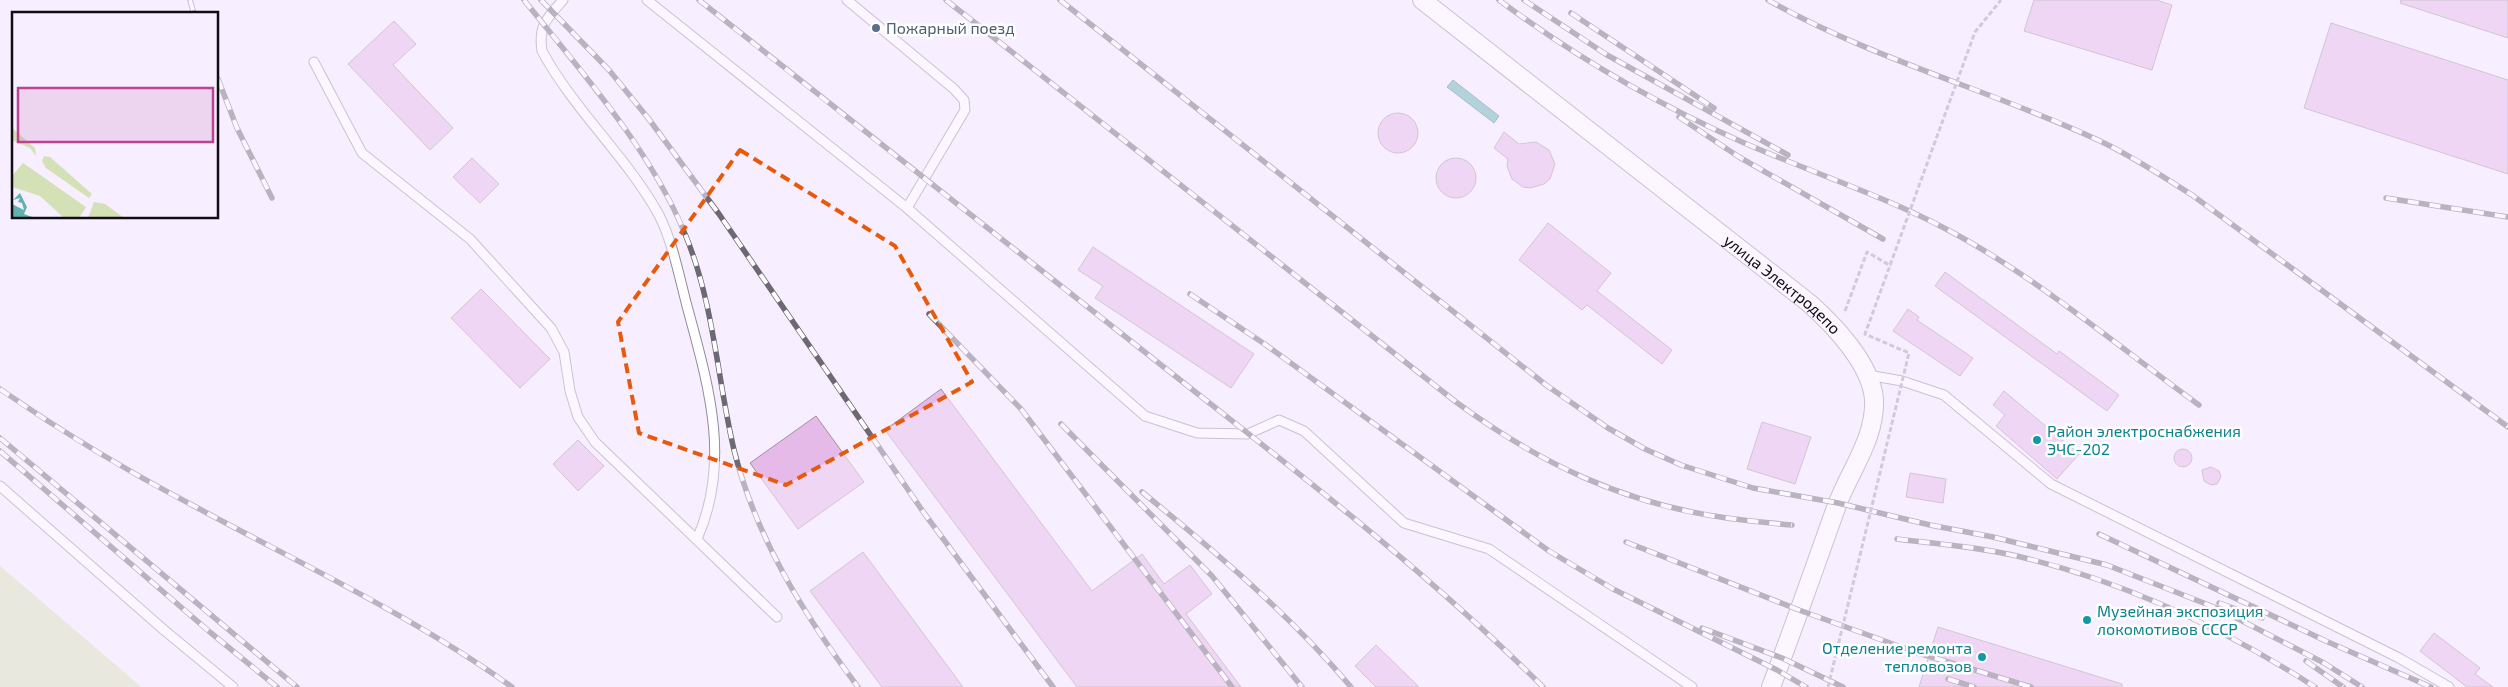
<svg xmlns="http://www.w3.org/2000/svg" width="2508" height="687" font-family="'Exo 2',sans-serif">
  <style>
    .green { fill: #d4e0b6 }
    .water { fill: #60b2b2; stroke: #488082 }
    .building { fill: #e5b9e8; stroke: #a091a0 }
    .lines { fill: none; stroke-linecap: round; stroke-linejoin: round }
    .service-casing { stroke: #938a9c; stroke-width: 11 }
    .minor-casing { stroke: #938a9c; stroke-width: 20 }
    .path { stroke: #a49daa; stroke-width: 3; stroke-dasharray: 5 2.5; stroke-linecap: butt }
    .service { stroke: #fff; stroke-width: 9 }
    .minor { stroke: #fff; stroke-width: 18 }
    .rail-casing { stroke: #6d6873; stroke-width: 5.5 }
    .rail { stroke: #fff; stroke-width: 4; stroke-dasharray: 11; stroke-linecap: butt }
    .path-bridge { stroke: #a49daa; stroke-width: 3; stroke-dasharray: 5 2.5; stroke-linecap: butt }
    .marked { fill: none; stroke: #e8590c; stroke-width: 4; stroke-dasharray: 10 6; stroke-linejoin: round }
    .service-dot { fill: #5c6f8a; stroke: #fff; stroke-width: 2 }
    .culture-dot { fill: #0f9aa8; stroke: #fff; stroke-width: 2 }
    .labels { text-anchor: middle; stroke-width: 5; stroke-linejoin: round; paint-order: stroke }
    .service-label { font-size: 16px; fill: #4e5e75; stroke: #fff; text-anchor: start }
    .street-label { font-size: 16px; fill: #100c13; stroke: #fff }
    .culture-label { font-size: 16px; fill: #0d838f; stroke: #fff; text-anchor: start }
    .view { fill: #be4292; fill-opacity: 0.15; stroke: #be4292; stroke-width: 2.5 }
    .inset-edge { fill: none; stroke: #100c13; stroke-width: 2.5 }
  </style>
  <rect width="100%" height="100%" fill="#f7efff"/>
  <polygon class="green" points="0,566 124,672 141,687 0,687"/>
  <polygon class="water" points="1453,80 1499,116 1494,123 1447,87"/>
  <g class="building">
    <polygon points="2034,0 2156,0 2172,5 2152,70 2024,31"/>
    <polygon points="2401,0 2508,0 2508,38 2400,3"/>
    <polygon points="394,21 416,44 393,65 453,128 430,150 348,64"/>
    <polygon points="2331,23 2508,80 2508,174 2304,108"/>
    <circle cx="1398" cy="133" r="20"/>
    <polygon points="1504,132 1519,144 1536,142 1549,150 1555,164 1550,179 1544,184 1530,188 1523,187 1512,179 1507,166 1508,159 1494,148"/>
    <polygon points="472,158 499,184 480,203 453,177"/>
    <circle cx="1456" cy="178" r="20"/>
    <polygon points="1548,223 1611,273 1597,291 1672,350 1662,364 1587,305 1582,310 1519,260"/>
    <polygon points="1093,247 1254,354 1231,388 1095,298 1103,286 1078,270"/>
    <polygon points="1945,272 2057,354 2059,351 2119,395 2107,411 1935,286"/>
    <polygon points="481,289 550,359 520,388 451,318"/>
    <polygon points="1908,309 1919,317 1917,320 1973,358 1960,376 1893,331"/>
    <polygon points="941,389 1092,591 1142,554 1164,584 1190,565 1212,594 1186,614 1241,687 1077,687 885,430"/>
    <polygon points="2004,391 2079,454 2057,479 1996,426 2005,415 1993,405"/>
    <polygon points="816,416 864,482 798,529 750,463"/>
    <polygon points="1762,422 1811,437 1795,484 1747,469"/>
    <polygon points="578,440 604,466 578,491 553,464"/>
    <circle cx="2183" cy="458" r="9"/>
    <polygon points="2211,467 2219,471 2221,477 2217,484 2211,485 2204,481 2202,470"/>
    <polygon points="1910,473 1946,479 1943,503 1906,497"/>
    <polygon points="863,552 963,687 882,687 810,591"/>
    <polygon points="1938,627 2122,684 2122,687 1919,687"/>
    <polygon points="2434,633 2480,668 2475,674 2493,687 2467,687 2420,651"/>
    <polygon points="1376,645 1419,687 1376,687 1355,666"/>
  </g>
  <g class="lines">
    <g class="service-casing">
      <g id="service">
        <path d="M563 0C547 18 538 26 542 51 574 110 627 157 659 215 673 243 679 276 687 306 708 384 732 461 697 539"/>
        <polyline points="647,0 907,208 1145,416 1197,433 1248,434 1279,420 1304,431 1404,523 1489,549 1692,687"/>
        <polyline points="847,0 954,89 964,100 965,110 907,208"/>
        <polyline points="314,62 362,153 470,239 551,328 564,352 570,391 578,417 595,442 777,617"/>
        <polyline points="1868,375 1902,381 1944,395 2051,484 2399,658 2449,687"/>
        <polyline points="0,486 164,630 233,687"/>
      </g>
    </g>
    <g class="minor-casing">
      <g id="minor">
        <path id="s1" d="M1422 0 1809 303C1834 325 1871 364 1874 399 1876 438 1850 470 1837 505 1815 566 1794 627 1771 687"/>
      </g>
    </g>
    <polyline class="path" points="1845,311 1867,252 1891,266"/>
    <use href="#service" class="service"/>
    <use href="#minor" class="minor"/>
    <g class="rail-casing">
      <g id="rail">
        <polyline points="190,0 194,14"/>
        <path d="M524 0C580 70 651 150 685 234 714 303 717 378 734 450 756 538 804 615 858 687"/>
        <polyline points="541,0 609,70 648,118 719,214 924,513 1053,687"/>
        <path d="M699 0C860 128 1022 255 1184 383 1307 480 1432 576 1543 687"/>
        <path d="M946 0 1456 402C1539 463 1624 504 1727 518 1748 521 1770 523 1792 525"/>
        <polyline points="1060,0 1546,385 1608,428 1645,449 1681,465 1753,488 1838,503 1930,525 1993,537 2107,565 2219,609 2324,663 2362,687"/>
        <path d="M1499 0C1574 56 1657 104 1742 142 1810 172 1882 195 1948 230 2035 276 2119 347 2199 405"/>
        <polyline points="1524,0 1607,55 1788,155"/>
        <path d="M1768 0C1874 60 1991 90 2100 141 2132 156 2162 176 2192 195L2508 427"/>
        <polyline points="1571,13 1714,108"/>
        <polyline points="218,79 237,128 272,198"/>
        <polyline points="1679,117 1739,157 1883,239"/>
        <polyline points="2386,198 2508,217"/>
        <polyline points="1190,294 1266,345 1549,551 1613,589 1777,670 1806,687"/>
        <polyline points="929,314 1021,409 1232,687"/>
        <path d="M0 389C62 432 127 471 194 506 301 564 413 616 512 687"/>
        <polyline points="1061,424 1212,576 1302,687"/>
        <polyline points="0,438 297,687"/>
        <polyline points="0,451 211,633 277,687"/>
        <path d="M1142 492C1217 553 1289 614 1351 687"/>
        <polyline points="2099,534 2328,642 2431,687"/>
        <path d="M1897 539C1938 544 1980 547 2021 557 2125 582 2225 629 2315 687"/>
        <polyline points="1626,542 1799,610 1915,652 2031,687"/>
        <polyline points="2219,603 2262,618"/>
        <polyline points="1702,628 1782,658 1843,687"/>
        <polyline points="2306,661 2343,687"/>
        <polyline points="1948,679 1974,687"/>
      </g>
    </g>
    <use href="#rail" class="rail"/>
    <polyline class="path-bridge" points="1828,687 1909,353 1865,334 1975,32 2001,0"/>
  </g>
  <path d="M0 0H2508V687H0ZM740 150 895 246 972 382 786 485 639 433 618 322Z" fill="#f7efff" fill-opacity=".55" fill-rule="evenodd"/>
  <path class="marked" d="M740 150 895 246 972 382 786 485 639 433 618 322Z"/>
  <circle class="service-dot" cx="876" cy="28" r="5"/>
  <g class="culture-dot">
    <circle cx="2037" cy="440" r="5"/>
    <circle cx="2087" cy="620" r="5"/>
    <circle cx="1982" cy="657" r="5"/>
  </g>
  <g class="labels">
    <g class="service-label">
      <text x="886" y="34">Пожарный поезд</text>
    </g>
    <g class="street-label">
      <text dy="6" stroke="none"><textPath href="#s1" startOffset="459">улица Электродепо</textPath></text>
    </g>
    <g class="culture-label">
      <text x="2047" y="437">Район электроснабжения<tspan x="2047" dy="18">ЭЧС-202</tspan></text>
      <text x="2097" y="617">Музейная экспозиция<tspan x="2097" dy="18">локомотивов СССР</tspan></text>
      <text x="1972" y="654" text-anchor="end">Отделение ремонта<tspan x="1972" dy="18">тепловозов</tspan></text>
    </g>
  </g>
  <g transform="translate(12 12)">
    <rect width="206" height="206" fill="#f7efff"/>
    <path d="M0 116 23 136 24 144 18 136 0 128ZM32 144 38 145 80 182 77 186 34 156 30 149ZM11 151 74 195 67 206 51 205 28 184 0 175V164ZM82 190 93 192 112 206H76Z" fill="#d4e0b6"/>
    <path d="M8 181 15 195 12 202 23 206 0 205V192L12 198 10 191 6 190 8 186 1 188Z" fill="#60b2b2"/>
    <path class="view" d="M6 76H201V130H6Z"/>
    <rect width="206" height="206" class="inset-edge"/>
  </g>
</svg>
